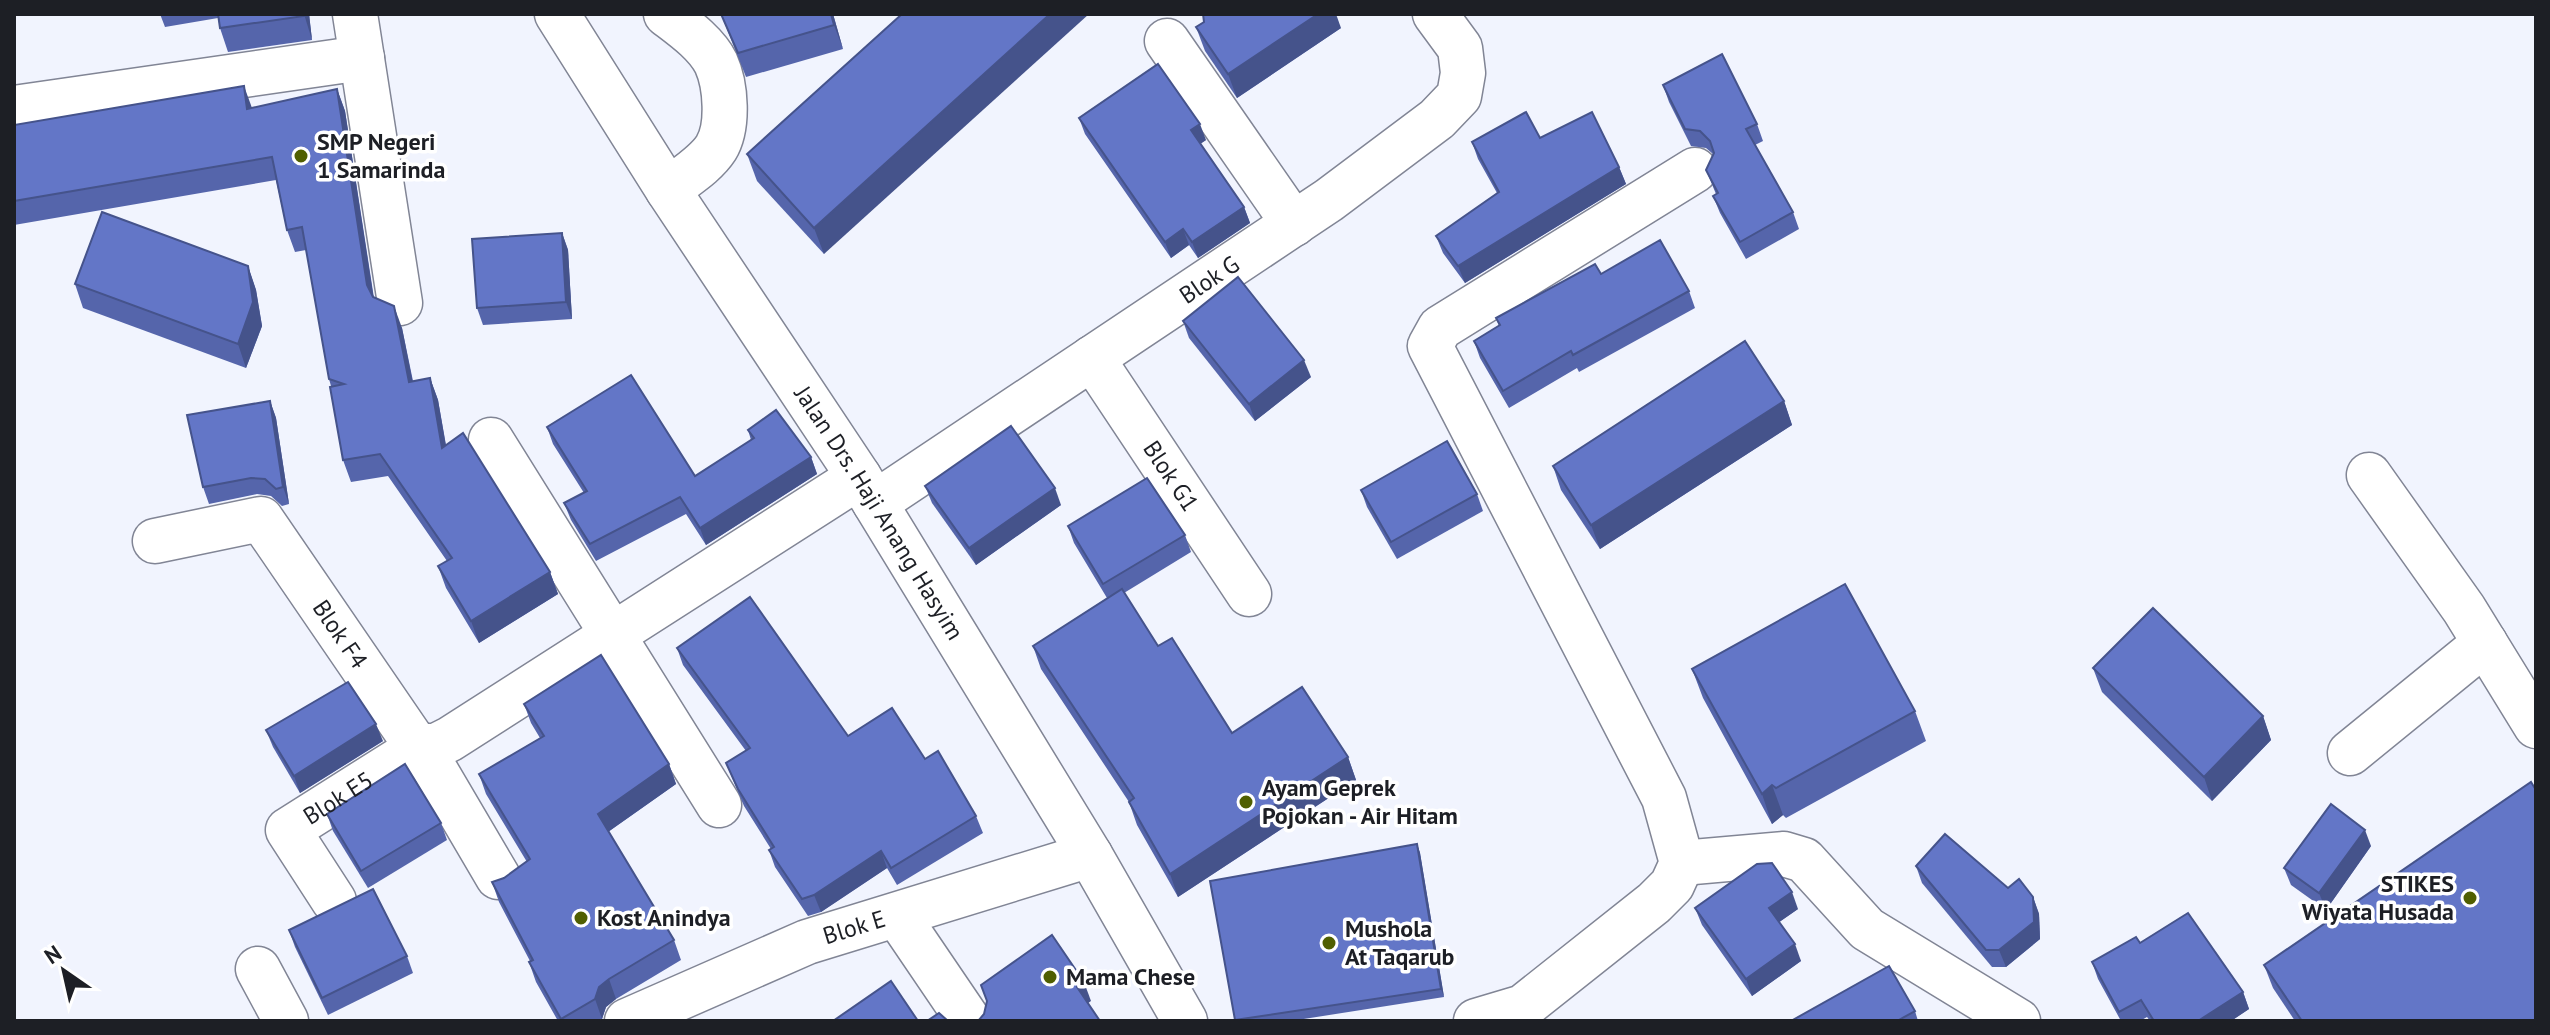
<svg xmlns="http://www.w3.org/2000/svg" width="2550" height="1035" font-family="'PT Sans',sans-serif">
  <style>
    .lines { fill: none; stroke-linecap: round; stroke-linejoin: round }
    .minor-casing { stroke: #818595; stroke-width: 47 }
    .minor { stroke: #fff; stroke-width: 44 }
    .wall { fill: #5565ab }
    .shaded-wall { fill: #45538b }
    .building { fill: #6376c7; stroke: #45538b; stroke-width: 2 }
    .poi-dot { fill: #505f01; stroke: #fff; stroke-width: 3 }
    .labels { text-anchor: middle; stroke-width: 7; stroke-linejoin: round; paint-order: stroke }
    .poi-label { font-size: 24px; font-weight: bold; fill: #1d1f25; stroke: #fff; text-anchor: start }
    .street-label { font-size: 24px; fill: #1d1f25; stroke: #fff }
  </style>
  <rect width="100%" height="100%" fill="#f1f4fe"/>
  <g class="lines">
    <g class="minor-casing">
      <g id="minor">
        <polyline points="355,14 400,303"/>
        <path id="s1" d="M557 14 668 190 859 477 1090 855 1185 1021"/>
        <path d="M666 14C683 27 706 43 716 63 726 85 729 127 716 148 705 165 684 177 668 190"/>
        <polyline points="1167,41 1294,224"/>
        <polyline points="14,108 362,58"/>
        <path id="s2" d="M1092 358 1249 594"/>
        <polyline points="491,440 719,805"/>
        <polyline points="2369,475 2464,609 2536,726"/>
        <path id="s3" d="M875 503 1329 200 1437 119 1459 96 1463 73 1460 48 1435 14"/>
        <path id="s4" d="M155 541 261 519 413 741 421 746 498 877"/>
        <polyline points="2350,753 2485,643"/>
        <polyline points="1682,863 1784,854 1804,860 1867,929 2018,1021"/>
        <path id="s5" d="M334 901 288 830 421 746H436L450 739 859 477"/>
        <polyline points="897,915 969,1021"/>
        <polyline points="258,969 286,1021"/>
        <path id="s6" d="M627 1021 807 942 1090 855"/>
        <polyline points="1476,1021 1523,1007 1654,903 1672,885 1682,863 1664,798 1430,346 1440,328 1695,170"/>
      </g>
    </g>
    <use href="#minor" class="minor"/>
  </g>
  <g class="wall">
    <polygon points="160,14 309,14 312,40 228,52 220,28 218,18 165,27"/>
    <polygon points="721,14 833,14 843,49 746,77"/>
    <polygon points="902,14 824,254 757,181 747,154"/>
    <polygon points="1196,27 1341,28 1237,98 1205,51"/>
    <polygon points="1663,85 1757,124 1763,141 1755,145 1793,212 1799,229 1746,259 1720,213 1713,196 1716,194 1706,170 1713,154 1706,148 1691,146 1669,102"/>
    <polygon points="337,89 345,111 374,298 402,328 413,381 430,378 438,400 446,445 550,572 558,594 479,643 446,588 438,566 447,561 388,476 351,482 343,460 331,386 329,379 306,250 295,252 287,230 276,180 14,225 14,125 252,108"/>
    <polygon points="1079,118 1206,140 1200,144 1244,207 1250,223 1198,258 1189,245 1171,258 1085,134"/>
    <polygon points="1472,142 1619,167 1626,184 1465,283 1443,253 1436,236 1497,193 1478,159"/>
    <polygon points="562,233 568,250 572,319 483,325 477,308"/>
    <polygon points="248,266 256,290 262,326 246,368 83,308 75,284"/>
    <polygon points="1601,274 1689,291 1695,308 1579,372 1577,368 1509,408 1480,358 1474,341 1499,326 1496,318"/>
    <polygon points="1183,321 1311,377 1255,421 1189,338"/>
    <polygon points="270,401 276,418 289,504 282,506 271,496 257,494 209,504 203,487"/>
    <polygon points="1784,401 1792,425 1600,549 1561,490 1553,466"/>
    <polygon points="547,427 695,476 751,440 748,430 811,457 817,474 706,545 686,514 596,561 571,520 564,503 584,493 553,444"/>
    <polygon points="925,486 1061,505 976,565 932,503"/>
    <polygon points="1361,490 1477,494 1483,511 1397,559 1367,507"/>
    <polygon points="1068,526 1185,535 1191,552 1124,593 1158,646 1232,733 1348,757 1356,780 1178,897 1137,825 1129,802 1041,669 1033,646 1107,598 1074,543"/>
    <polygon points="677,648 848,736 925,759 976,816 983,833 897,885 887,868 821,912 808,916 775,867 769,850 771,849 744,806 733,780 726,763 746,751 683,665"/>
    <polygon points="2093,668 2263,716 2271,740 2212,801 2102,692"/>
    <polygon points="1692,669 1915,711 1926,741 1786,818 1783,815 1772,824 1703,698"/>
    <polygon points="524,704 669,764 676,784 608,832 674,940 681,960 616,999 606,1007 602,1019 599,1021 558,1021 536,982 529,962 530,961 499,902 492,882 504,878 527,862 486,794 479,774 540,738 531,723"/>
    <polygon points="266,730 383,741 300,793 273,747"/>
    <polygon points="327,814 441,823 447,840 368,888 333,831"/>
    <polygon points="1417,844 1420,853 1444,997 1291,1021 1235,1021 1210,881"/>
    <polygon points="2371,846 2326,910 2291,885 2284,868"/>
    <polygon points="1916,866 2008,888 2033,897 2039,914 2040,939 2006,967 1992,967 1922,883"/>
    <polygon points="1695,908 1798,909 1779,922 1801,961 1752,996 1702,925"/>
    <polygon points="289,930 407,956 413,973 328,1015 295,947"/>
    <polygon points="2140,943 2243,992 2249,1009 2231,1021 2150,1021 2147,1017 2140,1021 2121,1021 2098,979 2092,962"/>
    <polygon points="2264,965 2536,1021 2295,1021 2273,988"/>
    <polygon points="1915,1011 1918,1021 1791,1021"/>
  </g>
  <g class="shaded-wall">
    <polygon points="304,14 309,14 312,40"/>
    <polygon points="831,14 833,14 843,49 834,25"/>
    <polygon points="1050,14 1089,14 824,254 814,228"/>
    <polygon points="1318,14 1336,14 1341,28 1237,98 1228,74"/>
    <polygon points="244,86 252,108 247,109"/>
    <polygon points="337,89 345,111 375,307 367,285"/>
    <polygon points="1200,124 1206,140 1197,146 1191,130"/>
    <polygon points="1619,167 1626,184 1465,283 1458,266"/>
    <polygon points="1244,207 1250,223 1198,258 1192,242"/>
    <polygon points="1183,229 1189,245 1171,258 1165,242"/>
    <polygon points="562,233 568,250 572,319 566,302"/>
    <polygon points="248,266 256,290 262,326 246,368 238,344"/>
    <polygon points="394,306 402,328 417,404 409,382"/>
    <polygon points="1304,360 1311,377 1255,421 1249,404"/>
    <polygon points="430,378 438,400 450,470 442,448"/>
    <polygon points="270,401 276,418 289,504 283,487"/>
    <polygon points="1784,401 1792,425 1600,549 1591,525"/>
    <polygon points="811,457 817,474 706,545 700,528"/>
    <polygon points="1055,488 1061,505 976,565 969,548"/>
    <polygon points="550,572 558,594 479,643 471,621"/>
    <polygon points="2263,716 2271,740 2212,801 2204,777"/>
    <polygon points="376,724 383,741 300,793 294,776"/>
    <polygon points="1348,757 1356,780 1178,897 1170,874"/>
    <polygon points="669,764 676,784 605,834 598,814"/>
    <polygon points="1772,785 1783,815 1772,824 1762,794"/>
    <polygon points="2365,830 2371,846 2326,910 2319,893"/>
    <polygon points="1417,844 1420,853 1444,997 1441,989"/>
    <polygon points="881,851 887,868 821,912 814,895"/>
    <polygon points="1792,892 1798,909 1775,925 1769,908"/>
    <polygon points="2033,897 2039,914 2040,939 2006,967 1999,950"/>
    <polygon points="1795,944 1801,961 1752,996 1746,979"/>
    <polygon points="609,979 616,999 606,1007 602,1019 595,999 599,987"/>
    <polygon points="1084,982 1091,1001 1084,1006 1077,987"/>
    <polygon points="2243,992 2249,1009 2231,1021 2198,1021"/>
  </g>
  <g class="building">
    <polygon points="218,14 304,14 304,16 220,28"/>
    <polygon points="721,14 831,14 834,25 738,53"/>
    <polygon points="902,14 1050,14 814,228 747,154"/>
    <polygon points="1203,14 1318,14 1228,74 1196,27 1204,22"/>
    <polygon points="1722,54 1757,124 1746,129 1793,212 1740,242 1713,196 1718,193 1706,170 1714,153 1710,141 1700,131 1685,129 1663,85"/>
    <polygon points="1158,64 1200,124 1191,130 1244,207 1192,242 1183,229 1165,242 1079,118"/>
    <polygon points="244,86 247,109 337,89 367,285 373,297 394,306 409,382 430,378 442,448 463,433 550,572 471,621 438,566 452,558 380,454 343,460 330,387 344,384 329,379 302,227 287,230 272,157 14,201 14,125"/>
    <polygon points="1526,112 1540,138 1592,112 1619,167 1458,266 1436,236 1499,192 1472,142"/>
    <polygon points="102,212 248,266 253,302 238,344 75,284"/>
    <polygon points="562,233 566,302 477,308 472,239"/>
    <polygon points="1660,240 1689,291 1573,355 1571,351 1503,391 1474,341 1500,325 1496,318 1595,264 1601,274"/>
    <polygon points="1238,277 1304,360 1249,404 1183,321"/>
    <polygon points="1745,341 1784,401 1591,525 1553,466"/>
    <polygon points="631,375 695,476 754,438 748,430 776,410 811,457 700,528 680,497 590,544 564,503 587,491 547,427"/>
    <polygon points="270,401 283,487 276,489 265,479 251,478 203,487 187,415"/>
    <polygon points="1011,426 1055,488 969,548 925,486"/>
    <polygon points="1447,441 1477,494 1391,542 1361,490"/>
    <polygon points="1147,478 1185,535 1103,584 1068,526"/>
    <polygon points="1845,584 1915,711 1776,788 1772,785 1762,794 1692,669"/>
    <polygon points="1122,589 1158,646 1172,638 1232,733 1302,687 1348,757 1170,874 1129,802 1134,798 1033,646"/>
    <polygon points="750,597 848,736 892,708 925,759 938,751 976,816 891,868 881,851 814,895 802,899 769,850 774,847 738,789 726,763 750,748 677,648"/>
    <polygon points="2153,608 2263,716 2204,777 2093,668"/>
    <polygon points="601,655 669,764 598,814 674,940 609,979 599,987 595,999 561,1019 529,962 533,960 492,882 504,878 530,859 479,774 544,736 524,704"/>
    <polygon points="348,682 376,724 294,776 266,730"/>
    <polygon points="405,764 441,823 361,871 327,814"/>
    <polygon points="2531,782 2536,790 2536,1021 2302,1021 2264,965"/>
    <polygon points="2331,804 2365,830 2319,893 2284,868"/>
    <polygon points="1945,834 2008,888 2019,879 2033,897 2034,922 1999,950 1986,950 1916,866"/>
    <polygon points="1417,844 1441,989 1235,1020 1210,881"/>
    <polygon points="1772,863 1792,892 1769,908 1795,944 1746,979 1695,908 1757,864"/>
    <polygon points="373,889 407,956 322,998 289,930"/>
    <polygon points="2188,913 2243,992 2198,1021 2154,1021 2141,1000 2119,1012 2092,962 2136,937 2140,943"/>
    <polygon points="1052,935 1084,982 1077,987 1100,1021 978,1021 984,1014 987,1001 981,985"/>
    <polygon points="1889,966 1915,1011 1897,1021 1791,1021"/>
    <polygon points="891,981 918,1021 833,1021"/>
    <polygon points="939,1013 948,1021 927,1021"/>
  </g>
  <g class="poi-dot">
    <circle cx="301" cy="156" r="8"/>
    <circle cx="1246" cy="802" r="8"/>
    <circle cx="2470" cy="898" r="8"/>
    <circle cx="581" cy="918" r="8"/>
    <circle cx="1329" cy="943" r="8"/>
    <circle cx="1050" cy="977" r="8"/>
  </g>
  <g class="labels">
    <g class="poi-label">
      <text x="317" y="150">SMP Negeri<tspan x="317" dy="28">1 Samarinda</tspan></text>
      <text x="1262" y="796">Ayam Geprek<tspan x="1262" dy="28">Pojokan - Air Hitam</tspan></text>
      <text x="2454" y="892" text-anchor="end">STIKES<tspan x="2454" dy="28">Wiyata Husada</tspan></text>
      <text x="597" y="926">Kost Anindya</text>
      <text x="1345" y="937">Mushola<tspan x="1345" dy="28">At Taqarub</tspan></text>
      <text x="1066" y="985">Mama Chese</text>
    </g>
    <g class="street-label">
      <text dy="8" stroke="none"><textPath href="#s3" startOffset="402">Blok G</textPath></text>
      <text dy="8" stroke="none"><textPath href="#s2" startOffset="142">Blok G1</textPath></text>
      <text dy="8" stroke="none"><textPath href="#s1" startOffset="594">Jalan Drs. Haji Anang Hasyim</textPath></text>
      <text dy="8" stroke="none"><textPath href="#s4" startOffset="248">Blok F4</textPath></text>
      <text dy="8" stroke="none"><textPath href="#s5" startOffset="144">Blok E5</textPath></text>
      <text dy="8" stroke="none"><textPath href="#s6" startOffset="246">Blok E</textPath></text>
    </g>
  </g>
  <rect width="2550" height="1035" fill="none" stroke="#1d1f25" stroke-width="32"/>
  <g transform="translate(64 971) rotate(326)" stroke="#ffffff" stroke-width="6" paint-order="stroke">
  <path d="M0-6L14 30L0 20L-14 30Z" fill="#1d1f25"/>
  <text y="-12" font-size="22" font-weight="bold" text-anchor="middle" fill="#1d1f25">N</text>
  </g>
</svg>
